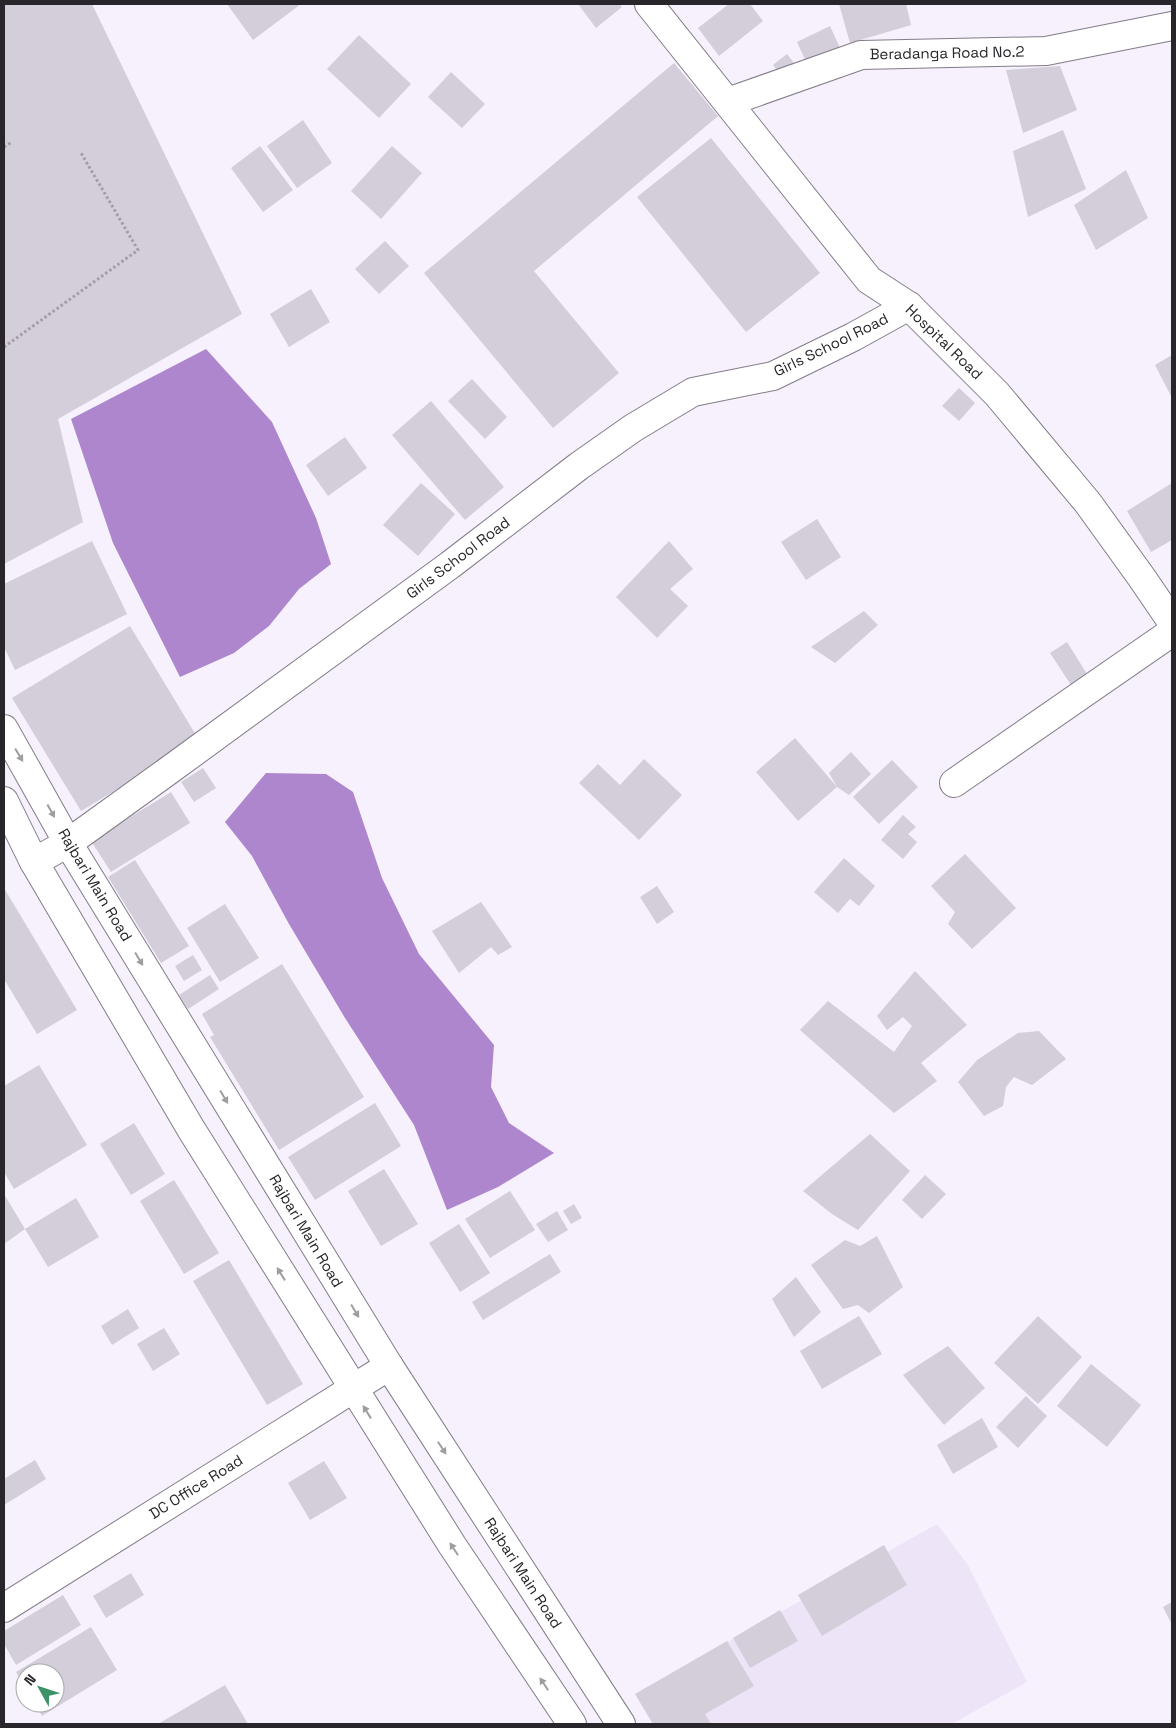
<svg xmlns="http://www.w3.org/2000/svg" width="1176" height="1728" font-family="'Space Grotesk',sans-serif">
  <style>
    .built { fill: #eee4f7 }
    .water { fill: #ad86cd }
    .building { fill: #d4cdda }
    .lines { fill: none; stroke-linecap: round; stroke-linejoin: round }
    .minor-casing { stroke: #827c88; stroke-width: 30 }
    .path { stroke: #a29da6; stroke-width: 3; stroke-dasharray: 2.5 2.5; stroke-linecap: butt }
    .minor { stroke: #fff; stroke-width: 28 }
    .oneway { fill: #9e9d9f }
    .labels { text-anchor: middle; stroke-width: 4; stroke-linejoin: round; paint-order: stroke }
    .street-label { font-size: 15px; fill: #28262a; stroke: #fff }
  </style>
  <rect width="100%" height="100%" fill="#f7f0fd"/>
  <polygon class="built" points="937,1524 968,1565 1027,1682 952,1724 653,1724 635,1694"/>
  <g class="water">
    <polygon points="206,349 272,422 316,518 331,564 299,589 269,626 234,653 180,677 113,543 71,419"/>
    <polygon points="266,773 326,774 353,792 382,878 419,954 494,1045 491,1087 509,1123 554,1153 498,1187 447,1210 414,1125 345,1018 289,924 252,856 225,822"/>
  </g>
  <g class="building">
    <polygon points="4,4 92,4 242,314 58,419 83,522 4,564"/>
    <polygon points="227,4 301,4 253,40"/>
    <polygon points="578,4 619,4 622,7 596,28"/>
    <polygon points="729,4 750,4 763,21 719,56 698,28"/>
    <polygon points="839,4 906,4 911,25 850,43"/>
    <polygon points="830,26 841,50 808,66 797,42"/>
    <polygon points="359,35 411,84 379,118 327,69"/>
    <polygon points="787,54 797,67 783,78 773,65"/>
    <polygon points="674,63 718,116 534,271 619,373 553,428 424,273"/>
    <polygon points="1060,66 1077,110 1023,133 1006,70"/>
    <polygon points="451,72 485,104 462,128 428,97"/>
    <polygon points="303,120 332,163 297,188 267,146"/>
    <polygon points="1063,130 1086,189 1028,217 1013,151"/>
    <polygon points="711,138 820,273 746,332 637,197"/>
    <polygon points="260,146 293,190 263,212 231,168"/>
    <polygon points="392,146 422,173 381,219 351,191"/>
    <polygon points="1126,170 1148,218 1096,250 1074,205"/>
    <polygon points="385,241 409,266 379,294 355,269"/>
    <polygon points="311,289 330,322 289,347 270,314"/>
    <polygon points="1172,355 1172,398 1155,365"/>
    <polygon points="472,379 507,417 485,439 448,401"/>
    <polygon points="959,388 975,403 959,421 942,406"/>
    <polygon points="431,401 504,487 465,520 392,435"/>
    <polygon points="345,437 367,468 328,496 306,465"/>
    <polygon points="421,483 455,514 418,556 383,525"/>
    <polygon points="1172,483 1172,540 1151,552 1127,511"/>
    <polygon points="817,519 841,557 806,580 781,542"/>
    <polygon points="92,541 127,614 15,670 4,647 4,584"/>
    <polygon points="669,541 693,569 670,589 688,606 657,638 616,597"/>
    <polygon points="864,611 878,625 835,663 811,647"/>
    <polygon points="130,626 199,740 81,811 12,698"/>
    <polygon points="1067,642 1087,674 1071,685 1050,653"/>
    <polygon points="795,738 837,787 798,821 756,772"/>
    <polygon points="851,752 871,774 849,795 837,787 829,773"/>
    <polygon points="644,759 682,795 639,840 579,783 598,764 620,785"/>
    <polygon points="892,760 918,787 879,824 853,797"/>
    <polygon points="203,768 216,788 194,802 181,782"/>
    <polygon points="171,792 190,823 111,872 91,841"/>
    <polygon points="903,815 916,827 908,834 917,842 903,859 881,840"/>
    <polygon points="965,854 1016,908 972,949 948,924 955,912 931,886"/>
    <polygon points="844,858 875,886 859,906 850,899 838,913 814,892"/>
    <polygon points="135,860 189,946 161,963 108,877"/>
    <polygon points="657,886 674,912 657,924 640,897"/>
    <polygon points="4,888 77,1010 37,1034 4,979"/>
    <polygon points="481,902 512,947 498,955 491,947 459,973 432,931"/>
    <polygon points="225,904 259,958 220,982 187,928"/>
    <polygon points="193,955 202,970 184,981 175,966"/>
    <polygon points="282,964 364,1097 279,1150 210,1037 214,1035 202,1014"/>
    <polygon points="915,971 967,1025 921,1063 937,1081 894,1113 800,1030 828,1001 894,1052 912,1026 903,1017 887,1030 877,1016"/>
    <polygon points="210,975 219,989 188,1009 179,995"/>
    <polygon points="1039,1031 1066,1059 1032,1085 1014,1077 1006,1087 1003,1106 984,1116 958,1082 977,1060 1018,1033"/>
    <polygon points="39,1065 87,1145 14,1189 4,1172 4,1086"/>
    <polygon points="375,1103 401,1146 315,1200 288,1157"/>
    <polygon points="134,1123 165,1174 131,1195 100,1144"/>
    <polygon points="870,1134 910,1171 858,1230 832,1214 803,1191"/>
    <polygon points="384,1169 418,1224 381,1246 348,1191"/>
    <polygon points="925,1175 946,1194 922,1219 902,1200"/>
    <polygon points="174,1180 219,1253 184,1274 140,1201"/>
    <polygon points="510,1191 535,1230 490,1258 465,1219"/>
    <polygon points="4,1194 25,1229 4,1244"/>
    <polygon points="76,1198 99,1237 48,1267 25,1229"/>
    <polygon points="574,1204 582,1218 571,1224 563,1211"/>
    <polygon points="557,1211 568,1230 548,1242 536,1224"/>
    <polygon points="459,1224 490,1273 460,1292 429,1243"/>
    <polygon points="877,1236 903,1287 869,1313 858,1305 843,1309 811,1265 845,1240 860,1246"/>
    <polygon points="550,1254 561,1272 483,1320 472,1302"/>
    <polygon points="229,1260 303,1384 267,1405 193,1281"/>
    <polygon points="796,1277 821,1312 794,1337 772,1299"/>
    <polygon points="128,1309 139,1328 112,1345 101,1326"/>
    <polygon points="859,1316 882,1354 822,1389 800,1351"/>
    <polygon points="1038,1316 1082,1357 1038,1404 994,1363"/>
    <polygon points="164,1328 180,1354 153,1371 137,1344"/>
    <polygon points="948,1346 985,1388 944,1425 903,1375"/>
    <polygon points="1091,1364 1141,1405 1107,1447 1057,1406"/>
    <polygon points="1026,1396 1047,1416 1018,1448 996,1427"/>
    <polygon points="982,1418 998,1447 953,1474 937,1445"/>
    <polygon points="35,1460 46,1479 4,1505 4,1479"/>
    <polygon points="324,1461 347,1498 310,1520 288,1483"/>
    <polygon points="884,1545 907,1585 822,1636 798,1595"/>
    <polygon points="131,1573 144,1595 106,1618 93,1596"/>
    <polygon points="63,1595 81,1625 16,1665 4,1644 4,1631"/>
    <polygon points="1172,1602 1172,1625 1163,1607"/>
    <polygon points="780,1610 798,1641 750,1668 733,1638"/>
    <polygon points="91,1627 117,1670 42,1716 35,1703 55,1703 55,1673 25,1673 25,1687 16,1672"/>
    <polygon points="727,1641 754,1686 705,1714 711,1724 653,1724 635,1694"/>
    <polygon points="225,1685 248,1724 158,1724"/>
  </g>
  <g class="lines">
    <g class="minor-casing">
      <g id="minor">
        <polyline points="649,4 869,280 909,306 997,394 1088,503 1142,578 1172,622"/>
        <polyline points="728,102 861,55 1046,51 1172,26"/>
        <polyline points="4,729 68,843 389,1366 621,1724"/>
        <polyline points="954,783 1172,632"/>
        <polyline points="4,801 34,862 191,1129 452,1545 572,1724"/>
        <polyline points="34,862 68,843 168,771 450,565 579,466 633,428 693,392 773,376 853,337 909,306"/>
        <polyline points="4,1608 389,1366"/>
      </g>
    </g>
    <g class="path">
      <polyline points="4,147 12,142"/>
      <polyline points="4,347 138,250 81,153"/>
    </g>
    <use href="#minor" class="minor"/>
  </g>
  <defs><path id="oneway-solid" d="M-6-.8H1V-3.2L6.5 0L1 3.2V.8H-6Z" transform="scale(1.25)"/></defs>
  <g class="oneway">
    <use href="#oneway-solid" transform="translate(19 755) rotate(59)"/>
    <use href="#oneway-solid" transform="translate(51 811) rotate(61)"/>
    <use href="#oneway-solid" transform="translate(139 959) rotate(59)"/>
    <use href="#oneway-solid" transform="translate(224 1097) rotate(59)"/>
    <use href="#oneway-solid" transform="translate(281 1274) rotate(-122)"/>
    <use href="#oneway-solid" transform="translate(355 1311) rotate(59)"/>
    <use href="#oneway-solid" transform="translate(367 1412) rotate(-122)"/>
    <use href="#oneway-solid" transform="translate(442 1448) rotate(57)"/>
    <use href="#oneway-solid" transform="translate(454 1549) rotate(-123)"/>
    <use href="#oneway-solid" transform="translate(544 1684) rotate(-124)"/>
  </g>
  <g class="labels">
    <g class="street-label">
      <text transform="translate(947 53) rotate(-1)" y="5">Beradanga Road No.2</text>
      <text transform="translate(944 342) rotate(44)" y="5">Hospital Road</text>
      <text transform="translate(831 345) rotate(-26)" y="5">Girls School Road</text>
      <text transform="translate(458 558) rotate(-37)" y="5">Girls School Road</text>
      <text transform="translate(95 885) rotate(59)" y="5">Rajbari Main Road</text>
      <text transform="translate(306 1231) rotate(59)" y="5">Rajbari Main Road</text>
      <text transform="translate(196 1487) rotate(-32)" y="5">DC Office Road</text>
      <text transform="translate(523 1573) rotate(57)" y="5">Rajbari Main Road</text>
    </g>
  </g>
  <rect width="1176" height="1728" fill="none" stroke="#28262a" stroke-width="10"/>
  <g transform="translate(40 1688) rotate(310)"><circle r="24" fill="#ffffff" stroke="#a9a8aa"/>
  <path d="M0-4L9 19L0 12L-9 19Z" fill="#3c9367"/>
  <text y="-8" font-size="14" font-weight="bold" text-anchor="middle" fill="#28262a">N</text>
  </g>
</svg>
